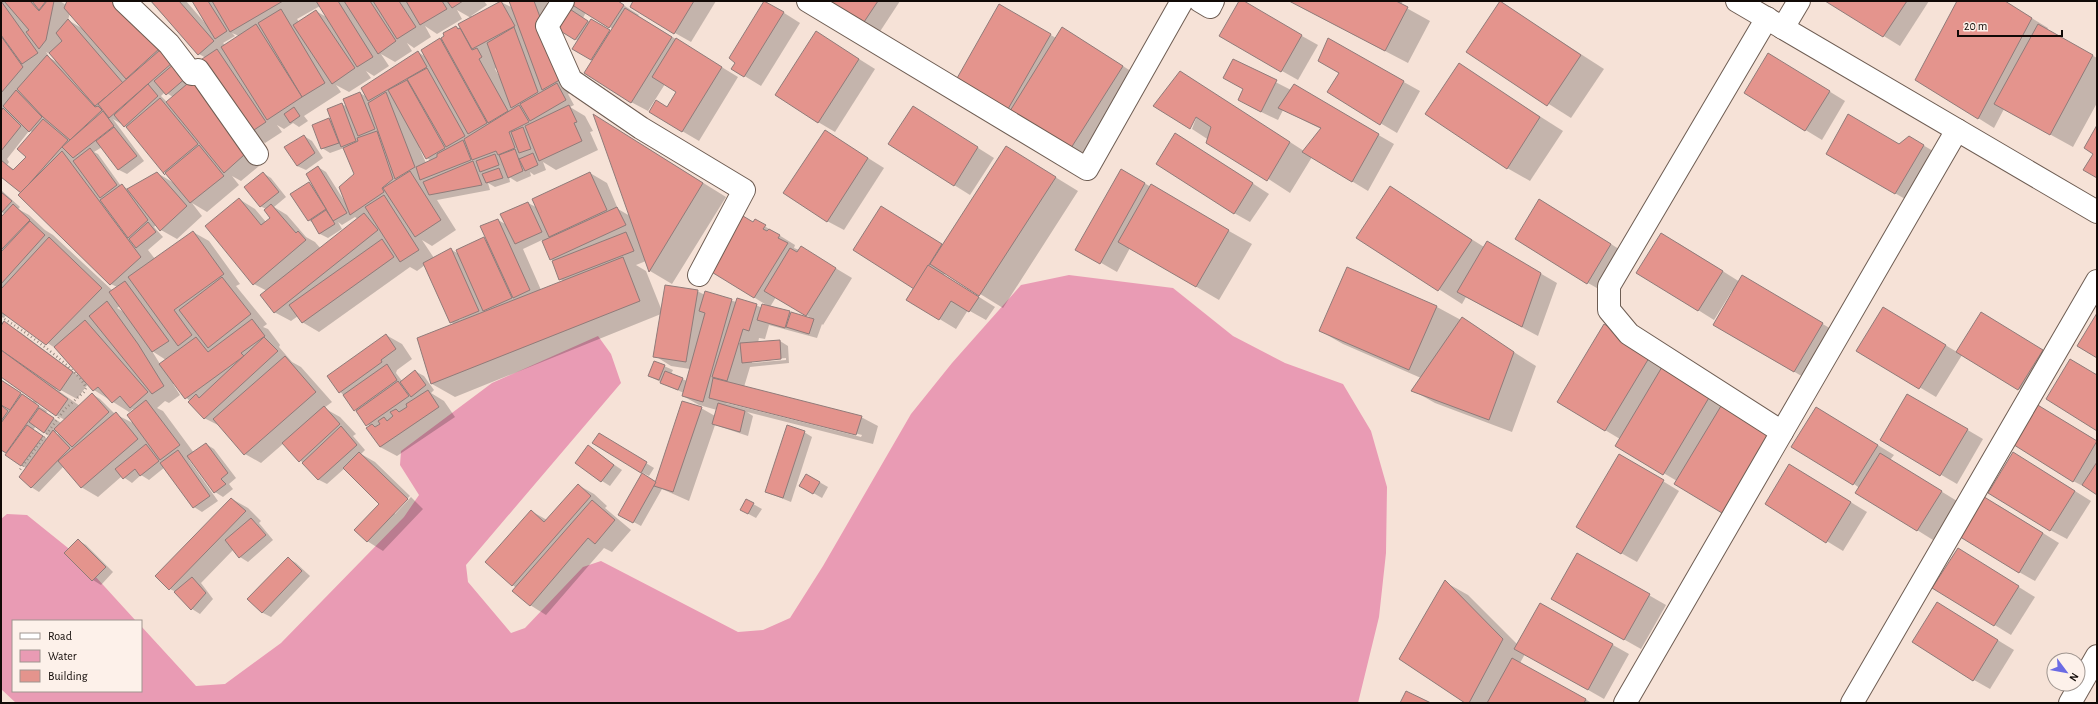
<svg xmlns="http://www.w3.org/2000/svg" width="2098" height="704" font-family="'Alegreya Sans',sans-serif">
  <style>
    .water { fill: #e99bb4 }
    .shadow { fill: #0003; fill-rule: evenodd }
    .building { fill: #e4948d; stroke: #907b79 }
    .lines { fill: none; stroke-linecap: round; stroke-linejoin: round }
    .minor-casing { stroke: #6e5d53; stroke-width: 24 }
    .path { stroke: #998b83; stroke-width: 2.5; stroke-dasharray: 1 3; stroke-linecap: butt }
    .minor { stroke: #fff; stroke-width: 22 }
  </style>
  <rect width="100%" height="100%" fill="#f6e2d7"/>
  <polygon class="water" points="1069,275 1173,288 1233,336 1285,363 1343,384 1371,431 1387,487 1386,553 1379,617 1358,703 16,703 1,689 1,519 7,514 27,515 73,552 136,621 13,621 13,691 141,691 141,626 196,686 225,684 281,643 404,517 419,495 400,465 401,451 492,383 598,336 611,354 621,383 466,565 468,582 511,633 525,628 583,567 601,561 738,632 763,630 790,618 823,566 911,414 952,363 1021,285"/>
  <g class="shadow">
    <path d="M1 1H60L66 5 68 1H120L265 161 241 181 232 176 239 185 207 212 192 203 202 216 177 239 161 230 156 225 154 227 163 237 148 250 155 259 193 232 209 241 240 284 236 286 267 324 263 327 268 329 280 345 279 347 292 362 301 367 332 402 324 408 340 417 356 434 353 436 365 450 361 454 375 462 410 496 394 512 395 514 411 497 423 509 383 551 367 541 381 504 345 468 327 484 319 480 284 443 261 463 245 454 222 427 204 418 174 383 173 384 180 395 169 403 165 401 157 408 163 411 194 453 206 444 214 449 236 478 229 484 233 489 223 497 215 492 190 459 189 460 218 501 202 512 194 507 165 467 149 480 141 475 132 483 122 476 98 497 81 487 64 466 39 492 31 487 26 468 7 455 8 453 1 448V406L7 409 8 408 1 404V380L33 401 34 399 1 376V321L20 332 82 378 61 352 6 315 4 318 1 317V214L3 216 5 214 1 212V190L20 207 18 209 29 215 45 230 53 235 113 291 117 287 111 284 22 193 1 176ZM70 13 83 29 68 20ZM46 52 52 55 57 62 50 58ZM165 92 173 97 167 102 161 96ZM113 119 128 128 174 183 157 173 129 189 121 186 98 154 94 152 102 147 119 170 127 174 144 161ZM29 131 33 132 27 157 15 170 7 165 9 162 7 159ZM120 306 124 312 117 308ZM152 351 166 360 160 364ZM88 384 94 390 129 412 133 409 135 410V424L115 414 100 399 92 394 80 406 56 389 57 388 77 399ZM38 402 56 415 65 420 61 423 46 413 47 411 36 404ZM36 426 50 436 47 439 33 430ZM57 431 62 436 56 433Z"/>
    <path d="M150 1H186L205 23 193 1H484L487 5 471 16 472 17 501 2 513 8 510 1H547L553 19V1H617L639 15 638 16 738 77 699 141 682 131 667 108 677 91 665 84 648 111 631 102 593 60 574 49 578 41 556 27 579 87 568 94 574 105 570 107 585 116 593 131 590 132 598 150 556 170 543 162 546 170 534 175 530 172 531 176 517 182 509 177 510 182 495 187 488 183 490 190 437 200 456 230 432 246 422 240 434 258 450 249 459 254 484 239 488 241 498 220 507 225 528 203 538 208 590 173 607 183 618 209 630 216 595 116 726 197 672 284 650 271 646 261 636 265 646 271 662 311 697 291 705 295 706 292 736 302 756 305 762 308 768 306 711 271 755 220 795 245 794 248 817 257 852 278 823 325 822 324 817 338 769 325 765 339 759 338 758 343 780 341 788 346 789 363 750 367 744 387 861 417 878 426 873 444 747 412 753 416 748 436 715 425 689 501 662 489 641 526 619 514 656 483 701 408 715 416 717 410 699 405 683 396 684 393 670 387 649 376 664 366 673 370 671 374 687 381 690 369 671 366 655 356 661 314 455 397 432 384 455 325 451 322 425 265 417 271 410 267 319 332 302 322 298 316 291 321 274 312 267 291 254 284 239 199 255 209 266 222 272 218 266 209 260 206 263 173 271 178 286 197 274 207 287 215 306 237 315 242 321 249 358 219 355 217 342 225 338 222 342 229 328 238 320 234 314 223 308 220 309 183 314 186 318 167 326 172 345 202 355 174 344 148 330 153 322 148 329 119 333 121 342 104 347 107 360 93 367 97 418 52 426 57 422 50 441 39 456 27 462 29 471 18 457 10 462 19 437 34 425 26 431 37 414 48 407 43 412 51 395 62 381 54 389 66 374 76 366 71 371 78 349 92 336 85 341 92 304 116 308 121 299 127 293 123 284 129 277 125 282 132 265 143 249 133 206 58 199 54ZM320 6 328 18 316 11 299 22 297 19ZM586 12 613 29 611 32 591 20 590 22 583 18ZM232 33 239 36 225 45 223 43 235 36ZM497 67 500 75 499 76 495 69ZM419 147 427 158 431 161 426 163ZM542 240 551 259 554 261 560 279 564 281 541 290 523 249ZM776 297 813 319 812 320 770 307ZM469 315 459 320V317ZM786 358V360L752 363V361ZM726 401 862 435 861 437 726 403Z"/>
    <polygon points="635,1 716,1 691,42 675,33"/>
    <polygon points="827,1 900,1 879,33"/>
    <polygon points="1240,1 1318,45 1298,80 1220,36"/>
    <polygon points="1289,1 1403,1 1401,5 1430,21 1408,63"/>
    <polygon points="1827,1 1929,1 1900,46"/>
    <polygon points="1958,1 2004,1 2048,28 2047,30 2097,58 2097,103 2073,147 2004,109 1994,128 1978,118"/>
    <polygon points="1500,2 1604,69 1571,118 1467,52"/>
    <polygon points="1000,6 1056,38 1085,42 1145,80 1095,161 958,79"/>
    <polygon points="781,11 800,23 761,86 733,69"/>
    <polygon points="816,32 875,69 835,132 818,122"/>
    <polygon points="1328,40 1420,91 1397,133 1328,92 1340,73"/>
    <polygon points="1233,60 1291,90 1294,86 1394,144 1368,191 1312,157 1290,193 1192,129 1198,113 1181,72 1304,151 1321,129 1283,110 1278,120 1255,109 1244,89"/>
    <polygon points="1785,64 1845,101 1822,140 1745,93"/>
    <polygon points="1459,65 1563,131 1530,181 1507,168"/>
    <polygon points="929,117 994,158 970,195 954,185"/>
    <polygon points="825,131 884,168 844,230 827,221"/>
    <polygon points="304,136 312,141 323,158 306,170 297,166"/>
    <polygon points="1909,137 1940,155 1912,203 1827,154 1899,145"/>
    <polygon points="1192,144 1269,194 1250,222 1234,213"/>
    <polygon points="1006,147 1078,191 1003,308 946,273 944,275 995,307 986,320 968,310 956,329 908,300 915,288 881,207 943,245"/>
    <polygon points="1121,170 1252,244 1219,300 1130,248 1117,272 1077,249"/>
    <polygon points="1390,188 1484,247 1487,242 1557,283 1538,336 1466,297 1462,304 1357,237"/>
    <polygon points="1556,210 1627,254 1604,292 1588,283"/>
    <polygon points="1678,243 1740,282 1743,277 1838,333 1810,381 1715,325 1734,292 1732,291 1714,320 1698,310"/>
    <polygon points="1348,268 1437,307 1461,320 1462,319 1536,366 1512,432 1435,403 1412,390 1421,378 1343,344 1320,331"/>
    <polygon points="1883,308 1957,352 1997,323 2058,360 2034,398 1962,355 1936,397 1857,350"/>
    <polygon points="1604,325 1726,406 1739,522 1675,483 1677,481 1616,445 1620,439 1558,402"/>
    <polygon points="386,335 402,344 412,359 397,370 396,373 402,381 415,371 424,376 434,390 431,393 444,401 455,417 397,456 380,447 370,427 328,377"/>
    <polygon points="1908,395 1983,439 1957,484 1881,440"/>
    <polygon points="2037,405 2097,441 2097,493 2073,481"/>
    <polygon points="1817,408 1894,455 1890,460 1957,501 1933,540 1917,530 1854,484"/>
    <polygon points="804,432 812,437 791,502 766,492"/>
    <polygon points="607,439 654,468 649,476 641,472"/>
    <polygon points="588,447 622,470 610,486 602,481"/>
    <polygon points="2030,463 2091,501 2067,539 2050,530"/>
    <polygon points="1635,464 1679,491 1637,562 1621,553"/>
    <polygon points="807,475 828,487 822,498 801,486"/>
    <polygon points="1806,475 1867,512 1843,551 1766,504"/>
    <polygon points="578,485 594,494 607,506 605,508 631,530 612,552 604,548 546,615 530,605 517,588 512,585 531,511 547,520"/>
    <polygon points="232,499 248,508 261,521 259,523 273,540 248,562 240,557 234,549 201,583 213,599 200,614 192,609 176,592 170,589"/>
    <polygon points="746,500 762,509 756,518 741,510"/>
    <polygon points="1998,505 2059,543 2035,581 2019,572"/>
    <polygon points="78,540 86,545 113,572 101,585 93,580"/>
    <polygon points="1577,554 1666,605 1641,649 1568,608"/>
    <polygon points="288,558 296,563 310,576 271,617 263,613 248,599"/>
    <polygon points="1974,559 2035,597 2011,635 1934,588"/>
    <polygon points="1445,582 1468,595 1518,645 1540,604 1629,654 1604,699 1525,654 1520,663 1592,703 1467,703"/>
    <polygon points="1953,613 2014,650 1990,689 1974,680"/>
  </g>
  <g class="building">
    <polygon points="1,1 38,53 22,64 1,35"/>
    <polygon points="4,1 30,1 39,11 47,1 54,1 46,40 39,49 26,32 29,30"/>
    <polygon points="32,1 46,1 39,10"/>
    <polygon points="67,1 114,1 160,48 126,79 64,8"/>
    <polygon points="151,1 179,1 214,41 198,55"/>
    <polygon points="192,1 208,1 227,31 215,39"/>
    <polygon points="212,1 283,1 230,32"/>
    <polygon points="316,1 338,1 373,57 357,67"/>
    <polygon points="344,1 370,1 396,41 378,54"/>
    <polygon points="373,1 399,1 416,27 397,39"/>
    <polygon points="406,1 442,1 447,9 420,25"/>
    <polygon points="447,1 463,1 452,8"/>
    <polygon points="501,1 515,26 472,49 458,24"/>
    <polygon points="509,1 534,1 563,78 542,90"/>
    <polygon points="566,1 618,1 624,5 609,28"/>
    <polygon points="633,1 694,1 674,34 630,7"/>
    <polygon points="764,1 784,12 744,77 731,69 735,63 729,58"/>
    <polygon points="825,1 878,1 862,25"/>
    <polygon points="1239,1 1244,1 1302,35 1281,72 1219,36"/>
    <polygon points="1289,1 1396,1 1408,7 1385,51"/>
    <polygon points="1500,1 1581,55 1547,106 1466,52"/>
    <polygon points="1825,1 1907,1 1883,37"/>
    <polygon points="1957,1 2005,1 2032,18 1978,119 1915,80"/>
    <polygon points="562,4 588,21 575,40 549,24"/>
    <polygon points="999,4 1051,34 1008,109 956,80"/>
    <polygon points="625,8 672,37 631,103 584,73"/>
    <polygon points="281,9 325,83 302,97 258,23"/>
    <polygon points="316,10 355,68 332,84 293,25"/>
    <polygon points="68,19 123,83 95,106 49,53 62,41 56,33"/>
    <polygon points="591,19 610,30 591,60 572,49"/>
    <polygon points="256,24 302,97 267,120 221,47"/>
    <polygon points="2038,24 2093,55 2050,135 1994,104"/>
    <polygon points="456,26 458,29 460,28 472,50 477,48 482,57 479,59 508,111 488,123 441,38 444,36 443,33"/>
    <polygon points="514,27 538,92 511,108 487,43"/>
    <polygon points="1062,27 1123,66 1071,148 1010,111"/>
    <polygon points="816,31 859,59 818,123 775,95"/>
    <polygon points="1,36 23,67 1,93"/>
    <polygon points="440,38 487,123 468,134 421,50"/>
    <polygon points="676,38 722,67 682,132 649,112 656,100 667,107 676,92 652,77"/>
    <polygon points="1328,38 1404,81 1380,125 1327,92 1339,73 1318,61"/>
    <polygon points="217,49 266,122 248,134 199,61"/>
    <polygon points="160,50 172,63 109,118 98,104"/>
    <polygon points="418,51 427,67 368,101 361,88"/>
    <polygon points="1768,53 1830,91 1805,131 1744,93"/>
    <polygon points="47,55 95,107 98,106 102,110 70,140 43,117 17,89"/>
    <polygon points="1233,59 1277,80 1261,112 1238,100 1243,89 1223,78"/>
    <polygon points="175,63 187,77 166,95 154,81"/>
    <polygon points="1459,63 1540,117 1507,169 1425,114"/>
    <polygon points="427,68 465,136 446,147 407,79"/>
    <polygon points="1180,71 1290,142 1267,181 1206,143 1211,127 1196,117 1190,129 1153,106"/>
    <polygon points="194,78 244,155 224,173 166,102"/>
    <polygon points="407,80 445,148 426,159 388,90"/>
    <polygon points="557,83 566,100 530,121 520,104"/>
    <polygon points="148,84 158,96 124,127 114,115"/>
    <polygon points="1294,84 1379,134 1352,182 1302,152 1321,128 1278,108"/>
    <polygon points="16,90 42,117 29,132 3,106"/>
    <polygon points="360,92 375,129 358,136 343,99"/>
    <polygon points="386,92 415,167 395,179 368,103"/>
    <polygon points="160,98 198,144 163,173 165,175 126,127"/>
    <polygon points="342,103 356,141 341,147 327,109"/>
    <polygon points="519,105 529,122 509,132 515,148 498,155 496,151 472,160 464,139"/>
    <polygon points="569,105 577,122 574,123 582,141 539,161 525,126"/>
    <polygon points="913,106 978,147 954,186 888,144"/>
    <polygon points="294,107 300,116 290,123 284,114"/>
    <polygon points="3,108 21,126 1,151 1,111"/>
    <polygon points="103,111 114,126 73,158 62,147"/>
    <polygon points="593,114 703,183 649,272"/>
    <polygon points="1848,114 1899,144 1909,136 1924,145 1895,194 1826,154"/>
    <polygon points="329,118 339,143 321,149 312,125"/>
    <polygon points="43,119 68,140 21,193 1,177 1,160 13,170 26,157 17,149"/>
    <polygon points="2097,125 2097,178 2083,170 2093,154 2084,148"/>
    <polygon points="114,127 137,156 118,170 96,141"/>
    <polygon points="523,127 531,149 519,153 511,132"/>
    <polygon points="825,130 868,158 827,222 783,193"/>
    <polygon points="377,131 393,179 382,188 384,192 350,215 339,187 354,174 343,148 358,141 357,138"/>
    <polygon points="1175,133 1253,183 1234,214 1156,164"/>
    <polygon points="304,135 315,153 297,166 284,147"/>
    <polygon points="463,140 471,160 420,180 416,167 437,157 437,154"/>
    <polygon points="199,145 224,176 190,203 165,173"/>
    <polygon points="1006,146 1056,177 979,296 930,264"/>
    <polygon points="90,148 117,185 100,198 73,161"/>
    <polygon points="515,149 523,171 508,178 499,155"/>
    <polygon points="62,151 141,257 110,285 18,195"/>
    <polygon points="533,153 538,165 525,171 519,159"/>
    <polygon points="495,154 499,165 480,172 476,161"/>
    <polygon points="473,161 482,185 429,195 423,182"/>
    <polygon points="318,166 347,213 333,221 306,174"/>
    <polygon points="499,168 503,178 486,183 482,174"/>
    <polygon points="1121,169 1145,183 1100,264 1075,250"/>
    <polygon points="410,171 441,220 415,237 383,188"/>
    <polygon points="157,172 187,206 160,231 127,189"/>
    <polygon points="263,172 279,192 260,207 244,187"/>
    <polygon points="590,172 607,210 549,237 532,199"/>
    <polygon points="309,182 326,209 308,221 290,194"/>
    <polygon points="122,184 148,220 128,238 100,200"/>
    <polygon points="1151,184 1229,230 1196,287 1118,242"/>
    <polygon points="1390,186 1472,240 1438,291 1356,238"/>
    <polygon points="1,192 12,201 1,213"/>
    <polygon points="384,195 419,250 400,262 365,207"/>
    <polygon points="239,198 261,225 270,218 264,210 271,204 296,233 298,231 306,240 253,285 205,226"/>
    <polygon points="1539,199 1611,244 1587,284 1515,239"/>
    <polygon points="528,202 542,232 515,244 500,214"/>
    <polygon points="13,204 30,220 1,250 1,217"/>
    <polygon points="881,206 942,244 914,289 853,250"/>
    <polygon points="617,207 626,225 550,260 542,241"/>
    <polygon points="326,210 335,224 319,234 311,220"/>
    <polygon points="364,213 378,230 274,313 260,295"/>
    <polygon points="743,216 753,222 755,219 766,225 763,229 767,231 769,229 780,235 778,238 788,243 754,298 710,271"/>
    <polygon points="498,219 530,290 513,298 480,226"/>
    <polygon points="30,221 45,235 1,284 1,252"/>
    <polygon points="148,222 156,232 136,248 129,239"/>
    <polygon points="193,231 224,274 174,310 192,335 178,346 128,277"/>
    <polygon points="626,232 634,251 559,280 552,261"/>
    <polygon points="1661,233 1723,271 1698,311 1636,273"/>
    <polygon points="49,237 102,288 46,345 1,312 1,289"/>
    <polygon points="484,237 512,298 483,311 456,250"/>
    <polygon points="382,239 394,257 302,323 289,305"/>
    <polygon points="1487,241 1541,273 1522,327 1457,292"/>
    <polygon points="801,246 836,268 806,316 764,291 790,248 797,252"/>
    <polygon points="451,248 479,311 450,323 423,263"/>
    <polygon points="623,257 640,301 431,384 417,338"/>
    <polygon points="928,265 979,297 969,312 951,301 939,320 906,300"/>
    <polygon points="1347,267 1437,306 1409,370 1319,331"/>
    <polygon points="1742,275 1823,323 1794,372 1713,325"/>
    <polygon points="222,277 251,314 208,348 179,310"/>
    <polygon points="125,281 169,341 152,352 109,292"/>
    <polygon points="665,285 698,290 686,362 653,357"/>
    <polygon points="705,291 732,299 703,402 682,396 705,313 699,311"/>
    <polygon points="737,298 757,304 749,331 743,329 727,381 712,377"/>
    <polygon points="107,301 138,344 164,386 152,394 89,316"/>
    <polygon points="762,304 790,311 785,328 757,320"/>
    <polygon points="1883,307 1946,345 1919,389 1856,351"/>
    <polygon points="791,312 814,319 809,334 786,327"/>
    <polygon points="1981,312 2043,350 2018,390 1956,352"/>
    <polygon points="2097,313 2097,358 2077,346"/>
    <polygon points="1462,317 1514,352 1489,420 1411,391"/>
    <polygon points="252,319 265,336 241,353 244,356 185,399 159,364 196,337 208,352"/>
    <polygon points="85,320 148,392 130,408 120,396 112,403 98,387 93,391 54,347"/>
    <polygon points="4,321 73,372 60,391 1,350 1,326"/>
    <polygon points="1604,324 1652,353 1605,431 1557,402"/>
    <polygon points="386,334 396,349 381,360 382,362 339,393 327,376"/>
    <polygon points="264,337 278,351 204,419 188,402 196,394 199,398"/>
    <polygon points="780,340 781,359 742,363 740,343"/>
    <polygon points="1,350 68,399 56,416 1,377"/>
    <polygon points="285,356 316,392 244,455 213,419"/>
    <polygon points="2070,359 2097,375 2097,431 2046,399"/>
    <polygon points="654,361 665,365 659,380 648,376"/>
    <polygon points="387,364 397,380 354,411 343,395"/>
    <polygon points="1662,367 1710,396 1663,475 1615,446"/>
    <polygon points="415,370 426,385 411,397 400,382"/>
    <polygon points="665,371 683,378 678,390 660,383"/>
    <polygon points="713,378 862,416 856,435 709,398"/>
    <polygon points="1,380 21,393 10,410 1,405"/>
    <polygon points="398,381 409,396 366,426 356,411"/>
    <polygon points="428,390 439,407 380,447 366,428 372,424 375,427 380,424 378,421 384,417 387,421 393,416 390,412 396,409 399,412 407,407 406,404"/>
    <polygon points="92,393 109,412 72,447 54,429"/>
    <polygon points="22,394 39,406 6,453 1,450 1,423"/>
    <polygon points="1907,394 1968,429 1940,476 1880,440"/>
    <polygon points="146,400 180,445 160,460 127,415"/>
    <polygon points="682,401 702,407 673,492 654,486"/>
    <polygon points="718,403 745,411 740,432 712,424"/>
    <polygon points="2036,404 2097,441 2073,482 2011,443"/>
    <polygon points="1,405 8,411 1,421"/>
    <polygon points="324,406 340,424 299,462 282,443"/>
    <polygon points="1721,406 1769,435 1722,513 1674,484"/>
    <polygon points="1816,407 1878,445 1853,485 1791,447"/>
    <polygon points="39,408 54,418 44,433 29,422"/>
    <polygon points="116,412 138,439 81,488 58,461"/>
    <polygon points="27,425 43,436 21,466 5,455"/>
    <polygon points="787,425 805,431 783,498 765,492"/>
    <polygon points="341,426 357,445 318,480 302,463"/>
    <polygon points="53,430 70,448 31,488 19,477"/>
    <polygon points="599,433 647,462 641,473 592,443"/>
    <polygon points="206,443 228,473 221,479 226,484 214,493 187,456"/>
    <polygon points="146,444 159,461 140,476 135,469 123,479 115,469"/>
    <polygon points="588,445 614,465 601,482 575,463"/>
    <polygon points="178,450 210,496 193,508 160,463"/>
    <polygon points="359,452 408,499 367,542 354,530 379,504 343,468"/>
    <polygon points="2013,452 2075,491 2050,531 1988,493"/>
    <polygon points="1880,453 1942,491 1917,531 1855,493"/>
    <polygon points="1619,454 1664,480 1621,554 1576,527"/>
    <polygon points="2097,462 2097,495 2082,485"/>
    <polygon points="1789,464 1851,502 1826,543 1765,504"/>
    <polygon points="642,473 656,482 633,523 618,515"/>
    <polygon points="806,474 820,482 813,494 799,486"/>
    <polygon points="578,484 591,496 512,586 485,562 531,510 544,522"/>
    <polygon points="1981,495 2043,533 2019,573 1957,535"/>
    <polygon points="231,498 246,511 169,590 155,576"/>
    <polygon points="746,499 754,503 748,514 740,510"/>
    <polygon points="592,500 615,520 595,544 588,538 530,606 512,591"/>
    <polygon points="251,518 266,535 239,558 225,540"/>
    <polygon points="78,539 106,567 92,581 64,553"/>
    <polygon points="1958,548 2019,586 1994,626 1932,588"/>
    <polygon points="1577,553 1650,594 1624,640 1551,599"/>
    <polygon points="288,557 302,571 262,613 247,599"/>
    <polygon points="192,577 206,593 191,610 174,592"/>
    <polygon points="1445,580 1503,639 1469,703 1465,703 1399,659"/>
    <polygon points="1937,602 1998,640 1973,681 1912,642"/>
    <polygon points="1540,603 1613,644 1588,690 1514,649"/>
    <polygon points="1512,658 1586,699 1584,703 1487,703"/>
    <polygon points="1406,691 1431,703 1400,703"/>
  </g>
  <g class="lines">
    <g class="minor-casing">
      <g id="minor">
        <polyline points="124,1 169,44 192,74 198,70 257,154"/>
        <polyline points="563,1 547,26 571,80 641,128 744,190 699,275"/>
        <polyline points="808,1 1087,169 1182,1"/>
        <polyline points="1200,1 1210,7 1213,1"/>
        <polyline points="1737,1 2097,212"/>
        <polyline points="1767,18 1609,286 1609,310 1629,334 1782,432"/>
        <polyline points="1783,28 1799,1"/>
        <polyline points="1625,703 1957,130"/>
        <polyline points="1852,703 2097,281"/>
        <polyline points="2070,703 2097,656"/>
      </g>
    </g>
    <path class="path" d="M1 317C19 327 80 370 86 388L84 392 65 409 19 471"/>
    <use href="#minor" class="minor"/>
  </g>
  <rect width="2098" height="704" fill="none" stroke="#110a07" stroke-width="4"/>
  <rect x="12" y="620" width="130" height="72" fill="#fdf1ea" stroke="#9f958f"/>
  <rect x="20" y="633" width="20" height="6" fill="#ffffff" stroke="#9f958f"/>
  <text x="48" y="640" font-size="12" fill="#110a07">Road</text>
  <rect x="20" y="650" width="20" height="12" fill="#e99bb4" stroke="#9f958f"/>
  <text x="48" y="660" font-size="12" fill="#110a07">Water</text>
  <rect x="20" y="670" width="20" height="12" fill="#e4948d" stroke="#9f958f"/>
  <text x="48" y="680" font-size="12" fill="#110a07">Building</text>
  <g transform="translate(2066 672) rotate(122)"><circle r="19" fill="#fdf1ea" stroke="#9f958f"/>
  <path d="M0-3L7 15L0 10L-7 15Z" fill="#6b6be4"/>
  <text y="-6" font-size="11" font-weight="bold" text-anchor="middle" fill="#110a07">N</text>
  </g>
  <path d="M1958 30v6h104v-6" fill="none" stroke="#110a07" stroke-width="2"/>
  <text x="1964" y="30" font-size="12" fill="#110a07" stroke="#fdf1ea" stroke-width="3" paint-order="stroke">20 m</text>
</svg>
